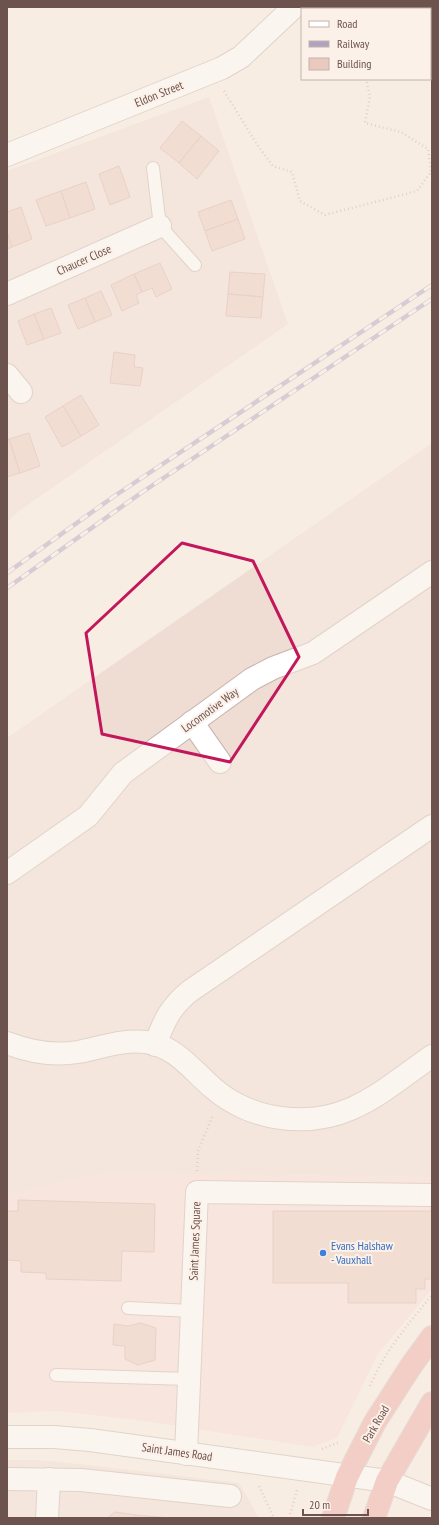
<svg xmlns="http://www.w3.org/2000/svg" width="439" height="1525" font-family="'PT Sans Narrow',sans-serif">
  <style>
    .residential { fill: #efddd3 }
    .commercial { fill: #f7dcd8 }
    .building { fill: #eac9bf; stroke: #daaea2 }
    .lines { fill: none; stroke-linecap: round; stroke-linejoin: round }
    .lane-casing { stroke: #c7b4ac; stroke-width: 14 }
    .street-casing { stroke: #c7b4ac; stroke-width: 24 }
    .highway-casing { stroke: #d3cbca; stroke-width: 24 }
    .path { stroke: #ceaca3; stroke-width: 2.5; stroke-dasharray: 1 3; stroke-linecap: butt }
    .lane { stroke: #fff; stroke-width: 12 }
    .street { stroke: #fff; stroke-width: 22 }
    .highway { stroke: #eaa9a2; stroke-width: 22 }
    .rail-casing { stroke: #aea4bf; stroke-width: 4.5 }
    .rail { stroke: #fcf1e9; stroke-width: 3; stroke-dasharray: 9; stroke-linecap: butt }
    .marked { fill: none; stroke: #c2185b; stroke-width: 3; stroke-linejoin: round }
    .shop-dot { fill: #3f7fe0; stroke: #fcf1e9; stroke-width: 1.5 }
    .labels { text-anchor: middle; stroke-width: 4; stroke-linejoin: round; paint-order: stroke }
    .street-label { font-size: 12px; fill: #6d534d; stroke: #fcf1e9 }
    .shop-label { font-size: 12px; fill: #366cbe; stroke: #fcf1e9; text-anchor: start }
  </style>
  <rect width="100%" height="100%" fill="#f8ede3"/>
  <g class="residential">
    <polygon points="209,97 288,324 19,511 7,522 7,171"/>
    <polygon points="432,443 432,1177 106,1173 7,1195 7,738"/>
    <polygon points="7,1460 37,1460 79,1464 239,1483 259,1518 7,1518"/>
  </g>
  <polygon class="commercial" points="106,1173 432,1177 432,1289 378,1354 337,1438 313,1447 145,1421 59,1411 7,1413 7,1195"/>
  <g class="building">
    <polygon points="182,121 201,136 179,163 160,148"/>
    <polygon points="201,136 219,151 197,179 179,163"/>
    <polygon points="119,166 130,197 110,205 99,174"/>
    <polygon points="86,182 95,209 70,218 61,191"/>
    <polygon points="61,191 70,218 46,226 36,200"/>
    <polygon points="231,200 238,219 205,231 198,212"/>
    <polygon points="21,207 32,239 12,247 7,232 7,212"/>
    <polygon points="238,219 245,239 212,251 205,231"/>
    <polygon points="7,232 12,247 7,249"/>
    <polygon points="160,263 172,289 156,297 152,288 142,292 134,274"/>
    <polygon points="230,272 265,274 263,297 228,294"/>
    <polygon points="134,274 142,292 136,295 139,303 122,311 111,285"/>
    <polygon points="101,291 112,315 95,322 85,298"/>
    <polygon points="228,294 263,297 261,318 226,316"/>
    <polygon points="85,298 95,322 78,329 68,305"/>
    <polygon points="51,308 61,333 44,339 34,314"/>
    <polygon points="34,314 44,339 27,345 18,321"/>
    <polygon points="114,352 135,355 134,367 143,368 140,386 110,383"/>
    <polygon points="81,395 99,425 81,436 63,406"/>
    <polygon points="63,406 81,436 62,447 45,417"/>
    <polygon points="29,433 40,466 20,473 9,439"/>
    <polygon points="9,439 20,473 7,477 7,440"/>
    <polygon points="18,1200 155,1204 154,1252 122,1251 121,1281 46,1279 46,1273 21,1272 21,1261 7,1260 7,1211 18,1211"/>
    <polygon points="273,1211 432,1211 432,1279 425,1279 425,1289 416,1289 416,1303 348,1303 348,1283 273,1283"/>
    <polygon points="141,1323 156,1328 155,1360 138,1365 125,1359 125,1346 113,1345 114,1324 128,1326"/>
    <polygon points="115,1512 136,1515 136,1518 107,1518"/>
    <polygon points="136,1515 170,1518 136,1518"/>
  </g>
  <g class="lines">
    <g class="lane-casing">
      <g id="lane">
        <polyline points="153,168 160,226 195,265"/>
        <polyline points="128,1308 192,1311"/>
        <polyline points="56,1375 189,1379"/>
      </g>
    </g>
    <g class="street-casing">
      <g id="street">
        <polyline points="7,155 222,68 241,57 294,7"/>
        <polyline points="7,294 160,226"/>
        <polyline points="7,375 21,392"/>
        <polyline points="192,722 220,762"/>
        <polyline points="7,873 88,816 123,773 252,679 273,668 313,653 432,572"/>
        <path d="M7 1043C30 1052 53 1056 78 1052 100 1048 123 1039 146 1042 175 1046 192 1070 213 1088 231 1104 256 1115 281 1118 346 1127 382 1091 432 1056"/>
        <path d="M155 1045C164 1021 170 1007 190 991L432 826"/>
        <polyline points="7,1437 54,1437 90,1440 387,1481 432,1499"/>
        <polyline points="186,1454 197,1192 432,1195"/>
        <polyline points="7,1479 81,1480 230,1496"/>
        <polyline points="47,1518 49,1479"/>
      </g>
    </g>
    <g class="highway-casing">
      <g id="highway">
        <polyline points="333,1518 347,1477 375,1422 411,1366 432,1337"/>
        <polyline points="374,1518 387,1481 432,1403"/>
      </g>
    </g>
    <g class="path">
      <polyline points="346,7 347,9"/>
      <polyline points="224,91 258,146 273,166 292,172 300,201 325,215 417,191 431,172 428,149 401,132 365,123 370,96 366,79"/>
      <polyline points="197,1171 198,1151 213,1115"/>
      <path d="M370 1386C384 1352 409 1323 432 1295"/>
      <polyline points="322,1449 340,1442"/>
      <polyline points="259,1486 274,1518"/>
      <polyline points="289,1518 297,1490"/>
    </g>
    <use href="#lane" class="lane"/>
    <use href="#street" class="street"/>
    <use href="#highway" class="highway"/>
    <g class="rail-casing">
      <g id="rail">
        <polyline points="7,573 113,497 432,285"/>
        <polyline points="7,588 141,493 432,299"/>
      </g>
    </g>
    <use href="#rail" class="rail"/>
  </g>
  <path d="M0 0H439V1525H0ZM182 543 253 561 299 657 230 762 102 734 86 633Z" fill="#f8ede3" fill-opacity=".55" fill-rule="evenodd"/>
  <path class="marked" d="M182 543 253 561 299 657 230 762 102 734 86 633Z"/>
  <circle class="shop-dot" cx="323" cy="1253" r="4"/>
  <g class="labels">
    <g class="street-label">
      <text transform="translate(159 94) rotate(-22)" y="4">Eldon Street</text>
      <text transform="translate(84 260) rotate(-24)" y="4">Chaucer Close</text>
      <text transform="translate(210 710) rotate(-36)" y="4">Locomotive Way</text>
      <text transform="translate(195 1241) rotate(-88)" y="4">Saint James Square</text>
      <text transform="translate(376 1424) rotate(-60)" y="4">Park Road</text>
      <text transform="translate(177 1452) rotate(8)" y="4">Saint James Road</text>
    </g>
    <g class="shop-label">
      <text x="331" y="1250">Evans Halshaw<tspan x="331" dy="14">- Vauxhall</tspan></text>
    </g>
  </g>
  <rect width="439" height="1525" fill="none" stroke="#6d534d" stroke-width="16"/>
  <rect x="301" y="8" width="130" height="72" fill="#fcf1e9" stroke="#c3b2ab"/>
  <rect x="309" y="21" width="20" height="6" fill="#ffffff" stroke="#c3b2ab"/>
  <text x="337" y="28" font-size="12" fill="#6d534d">Road</text>
  <rect x="309" y="41" width="20" height="6" fill="#aea4bf" stroke="#c3b2ab"/>
  <text x="337" y="48" font-size="12" fill="#6d534d">Railway</text>
  <rect x="309" y="58" width="20" height="12" fill="#eac9bf" stroke="#c3b2ab"/>
  <text x="337" y="68" font-size="12" fill="#6d534d">Building</text>
  <path d="M303 1509v6h65v-6" fill="none" stroke="#6d534d" stroke-width="2"/>
  <text x="309" y="1509" font-size="12" fill="#6d534d" stroke="#fcf1e9" stroke-width="3" paint-order="stroke">20 m</text>
</svg>
